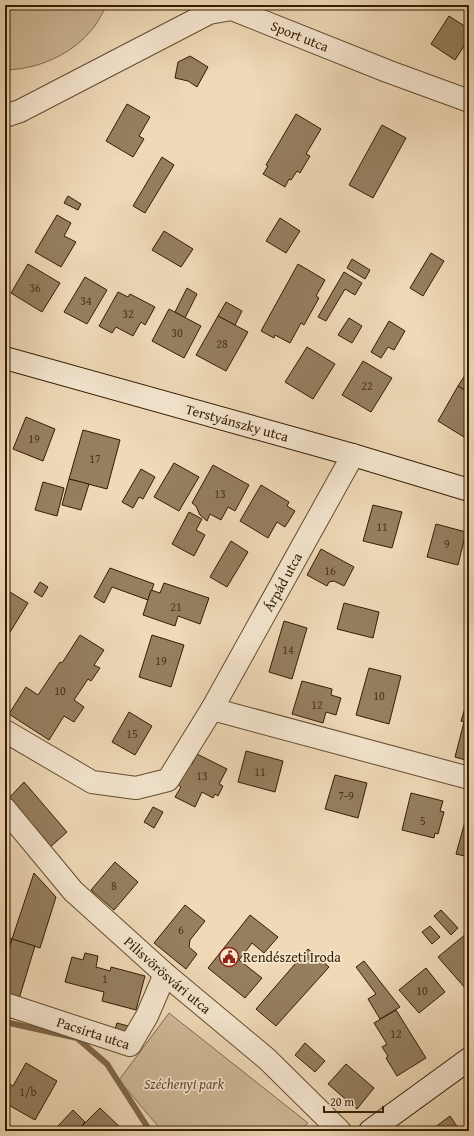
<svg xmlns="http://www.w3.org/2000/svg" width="474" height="1136" font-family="'Gentium Book Plus',serif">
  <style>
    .green { fill: #cfb998; stroke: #826b4c }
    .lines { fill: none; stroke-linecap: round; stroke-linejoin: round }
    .stream { stroke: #7e6749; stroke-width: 6 }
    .building { fill: #957f5f; stroke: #341d00 }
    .street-casing { stroke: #634c2e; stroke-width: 24 }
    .secondary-casing { stroke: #341d00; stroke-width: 24 }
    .street { stroke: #f5e6d0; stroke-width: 22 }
    .secondary { stroke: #f5e6d0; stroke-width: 22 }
    .labels { text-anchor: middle; stroke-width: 3.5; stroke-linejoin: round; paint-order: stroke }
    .number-label { font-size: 12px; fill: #4c3618 }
    .street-label { font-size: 14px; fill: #341d00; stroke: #f5e6d0 }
    .poi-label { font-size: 14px; fill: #341d00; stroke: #f5e6d0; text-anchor: start }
    .park-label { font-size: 14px; font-style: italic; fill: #624c2e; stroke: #f5e6d0 }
  </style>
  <rect width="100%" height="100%" fill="#efd9b7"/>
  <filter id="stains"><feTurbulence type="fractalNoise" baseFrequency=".005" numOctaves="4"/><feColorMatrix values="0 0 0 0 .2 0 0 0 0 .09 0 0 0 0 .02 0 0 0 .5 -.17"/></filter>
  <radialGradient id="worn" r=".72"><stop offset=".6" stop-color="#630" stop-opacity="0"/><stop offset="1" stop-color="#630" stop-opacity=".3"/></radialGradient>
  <g class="green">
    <path d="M5 5H107C103 12 99 20 94 27 73 54 40 69 5 70Z"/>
    <polygon points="169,1013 308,1123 299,1131 162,1131 119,1080"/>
  </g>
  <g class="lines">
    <polyline class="stream" points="5,1022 77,1038 107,1064 150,1131"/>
  </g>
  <g class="building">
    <polygon points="449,16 469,29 469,38 455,60 431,44"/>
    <polygon points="190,56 208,67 197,87 188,81 175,78 178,62"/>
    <polygon points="127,104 150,117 139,136 144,139 133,157 106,141"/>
    <polygon points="296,114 321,129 306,154 310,156 300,173 297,171 291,180 289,179 285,187 263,174 268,166 266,165"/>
    <polygon points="382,125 406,138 373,198 349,185"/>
    <polygon points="162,157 174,165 145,213 133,206"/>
    <polygon points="68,196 81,204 78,210 64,203"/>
    <polygon points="57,215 71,223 64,236 76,242 61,267 35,252"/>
    <polygon points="280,218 300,231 286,253 266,241"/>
    <polygon points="164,231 193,249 181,267 152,250"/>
    <polygon points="431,253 444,261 423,296 410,288"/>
    <polygon points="352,259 370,270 365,279 347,268"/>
    <polygon points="28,264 60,283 42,312 11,293"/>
    <polygon points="298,264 325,280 316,296 319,298 304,325 301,323 290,343 275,335 274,338 261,331"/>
    <polygon points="344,272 362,283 355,295 345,289 326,321 318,317"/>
    <polygon points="85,277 107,290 87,324 64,312"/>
    <polygon points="187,288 197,294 185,318 175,312"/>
    <polygon points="118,292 128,297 130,294 155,307 145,325 141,322 133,336 116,327 112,333 99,326"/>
    <polygon points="226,302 242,311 235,325 218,316"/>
    <polygon points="169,309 201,326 184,358 152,341"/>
    <polygon points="218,316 248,332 226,371 196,355"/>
    <polygon points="349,318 362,326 352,343 338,335"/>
    <polygon points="389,321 405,331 394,350 388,347 381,358 371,352"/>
    <polygon points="307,347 335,364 313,399 285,382"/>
    <polygon points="363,361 392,378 371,412 342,395"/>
    <polygon points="469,369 469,393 458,386"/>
    <polygon points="458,386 469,393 469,429 464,437 438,421"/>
    <polygon points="26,417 55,429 43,461 13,449"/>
    <polygon points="83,430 120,440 107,489 69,479"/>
    <polygon points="174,463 199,477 179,511 154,497"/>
    <polygon points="213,465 249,485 235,511 228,507 221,520 210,514 207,521 200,515 196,506 192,503"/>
    <polygon points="141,469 155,477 143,499 139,497 133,508 122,502"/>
    <polygon points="69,479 89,484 81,510 62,505"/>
    <polygon points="43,482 64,488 57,516 35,510"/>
    <polygon points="261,485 289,502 287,506 295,511 285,527 277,522 268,538 240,521"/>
    <polygon points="373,505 402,512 392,548 363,541"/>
    <polygon points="189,512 202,519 196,530 205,535 194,556 172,544"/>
    <polygon points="436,524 466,532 458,565 427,557"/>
    <polygon points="231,541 248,552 227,587 210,577"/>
    <polygon points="321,549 354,567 344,586 334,581 329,582 327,586 307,575"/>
    <polygon points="110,568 154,584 148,600 112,587 104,603 94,597"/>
    <polygon points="40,582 48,587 42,597 34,592"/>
    <polygon points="164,583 209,598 200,624 178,616 175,626 143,615 151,590 160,593"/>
    <polygon points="5,589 28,603 7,637 5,636"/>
    <polygon points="344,603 379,612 373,638 337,629"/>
    <polygon points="284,621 307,628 292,679 269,672"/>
    <polygon points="80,635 104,650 94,665 100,668 91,681 88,679 74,700 84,707 74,722 64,716 49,740 9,714 26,687 38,695 60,662 62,663"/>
    <polygon points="152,635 184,645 171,687 139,677"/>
    <polygon points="369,668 401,676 389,724 356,715"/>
    <polygon points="302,681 332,689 331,695 341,698 336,715 326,712 323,723 292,714"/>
    <polygon points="467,702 469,702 469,761 455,757 464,722 461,721"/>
    <polygon points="129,712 152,726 135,755 112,742"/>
    <polygon points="246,751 283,761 275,792 238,782"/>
    <polygon points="197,754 227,769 219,784 223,786 218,796 215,794 213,798 202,792 195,807 175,797 181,787 177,784 188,762 192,764"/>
    <polygon points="335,775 367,783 358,818 325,809"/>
    <polygon points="24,782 67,832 48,849 34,832 37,830 9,798"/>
    <polygon points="411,793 443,801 440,811 444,812 438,834 435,833 434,838 402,830"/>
    <polygon points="153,807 163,812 154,828 144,822"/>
    <polygon points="468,811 469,811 469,857 456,854"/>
    <polygon points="115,862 138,882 114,910 91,890"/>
    <polygon points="34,873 56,897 40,948 12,939"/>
    <polygon points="185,905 205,921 190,940 189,947 197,954 186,969 154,943"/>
    <polygon points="441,910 458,928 451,935 434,916"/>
    <polygon points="250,915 278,937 264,953 252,943 239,960 262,978 245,998 208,968"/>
    <polygon points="430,926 440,937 432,944 422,932"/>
    <polygon points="466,934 469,937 469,986 466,989 438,957"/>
    <polygon points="5,937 12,939 8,953 5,952"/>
    <polygon points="12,939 35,946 18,1002 5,998 5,963"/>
    <polygon points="308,949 329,967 276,1026 256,1009"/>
    <polygon points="85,953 98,956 96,967 110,971 111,967 145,976 136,1010 102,1001 104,992 65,982 72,957 83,960"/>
    <polygon points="364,961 400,1007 380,1019 368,999 376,994 356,967"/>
    <polygon points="426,968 445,992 419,1013 399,990"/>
    <polygon points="396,1010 426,1058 397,1076 386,1058 388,1056 382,1047 387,1044 374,1023"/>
    <polygon points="117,1023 132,1027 130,1037 114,1032"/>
    <polygon points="305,1043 325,1061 315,1072 295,1055"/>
    <polygon points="26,1063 57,1081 35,1120 5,1103 6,1098 5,1083 6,1082 13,1086"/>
    <polygon points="346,1064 374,1088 357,1109 328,1084"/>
    <polygon points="100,1108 124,1131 77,1131"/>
    <polygon points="73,1110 85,1122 77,1131 64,1131 58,1126"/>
    <polygon points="450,1116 460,1131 430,1131"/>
  </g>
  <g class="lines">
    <g class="street-casing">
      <g id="street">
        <path id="s1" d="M5 116 20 111 209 13 232 9 387 71 469 101"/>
        <polyline points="212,709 469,778"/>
        <path id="s2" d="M5 731 92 782 136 788 168 780 212 709 353 455"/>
        <path id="s3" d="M5 809 73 891 165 974 267 1059 340 1131"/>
        <path id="s4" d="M5 1004 130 1045 147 1016 165 974"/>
      </g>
    </g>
    <g class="secondary-casing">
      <g id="secondary">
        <path id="s5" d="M5 358 353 455 469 490"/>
        <polyline points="370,1131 469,1059"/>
      </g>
    </g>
    <use href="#street" class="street"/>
    <use href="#secondary" class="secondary"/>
  </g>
  <defs>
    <g id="civic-ring" transform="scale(1)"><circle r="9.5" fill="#f5e6d0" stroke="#8f2418" stroke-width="1.5"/><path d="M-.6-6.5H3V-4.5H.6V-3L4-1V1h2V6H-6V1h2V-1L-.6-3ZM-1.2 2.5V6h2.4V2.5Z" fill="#8f2418"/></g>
  </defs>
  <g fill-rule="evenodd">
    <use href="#civic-ring" x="229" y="957"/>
  </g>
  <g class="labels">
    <g class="number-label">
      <text x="35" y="292">36</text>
      <text x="86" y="305">34</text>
      <text x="128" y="318">32</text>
      <text x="177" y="337">30</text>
      <text x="222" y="348">28</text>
      <text x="367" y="390">22</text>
      <text x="34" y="443">19</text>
      <text x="95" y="463">17</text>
      <text x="220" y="498">13</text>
      <text x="382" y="531">11</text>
      <text x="447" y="548">9</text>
      <text x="330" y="575">16</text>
      <text x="176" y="611">21</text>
      <text x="288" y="654">14</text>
      <text x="161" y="665">19</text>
      <text x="60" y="695">10</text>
      <text x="379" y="700">10</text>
      <text x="317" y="709">12</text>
      <text x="132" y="738">15</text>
      <text x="260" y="776">11</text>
      <text x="202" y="780">13</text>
      <text x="346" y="800">7-9</text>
      <text x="423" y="825">5</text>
      <text x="114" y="890">8</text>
      <text x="181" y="934">6</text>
      <text x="105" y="983">1</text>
      <text x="422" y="995">10</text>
      <text x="396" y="1038">12</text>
      <text x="28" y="1096">1/b</text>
    </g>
    <g class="street-label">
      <text dy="5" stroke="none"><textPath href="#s1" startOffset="325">Sport utca</textPath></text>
      <text dy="5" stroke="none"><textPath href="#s5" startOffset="241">Terstyánszky utca</textPath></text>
      <text dy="5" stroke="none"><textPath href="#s2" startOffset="407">Árpád utca</textPath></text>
      <text dy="5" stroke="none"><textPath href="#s3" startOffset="233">Pilisvörösvári utca</textPath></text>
      <text dy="5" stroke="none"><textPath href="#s4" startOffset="93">Pacsirta utca</textPath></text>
    </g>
    <g class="poi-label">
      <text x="243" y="962">Rendészeti Iroda</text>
    </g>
    <g class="park-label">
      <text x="184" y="1089">Széchenyi park</text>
    </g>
  </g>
  <rect width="474" height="1136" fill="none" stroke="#efd9b7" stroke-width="20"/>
  <rect x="6" y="6" width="462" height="1124" fill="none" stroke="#341d00" stroke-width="2"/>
  <rect x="10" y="10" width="454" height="1116" fill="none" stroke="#341d00"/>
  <path d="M324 1106v6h59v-6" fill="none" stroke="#341d00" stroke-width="2"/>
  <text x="330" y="1106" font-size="12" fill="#341d00" stroke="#f5e6d0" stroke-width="3" paint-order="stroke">20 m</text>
  <rect width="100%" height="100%" filter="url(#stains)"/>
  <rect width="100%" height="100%" fill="url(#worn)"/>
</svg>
